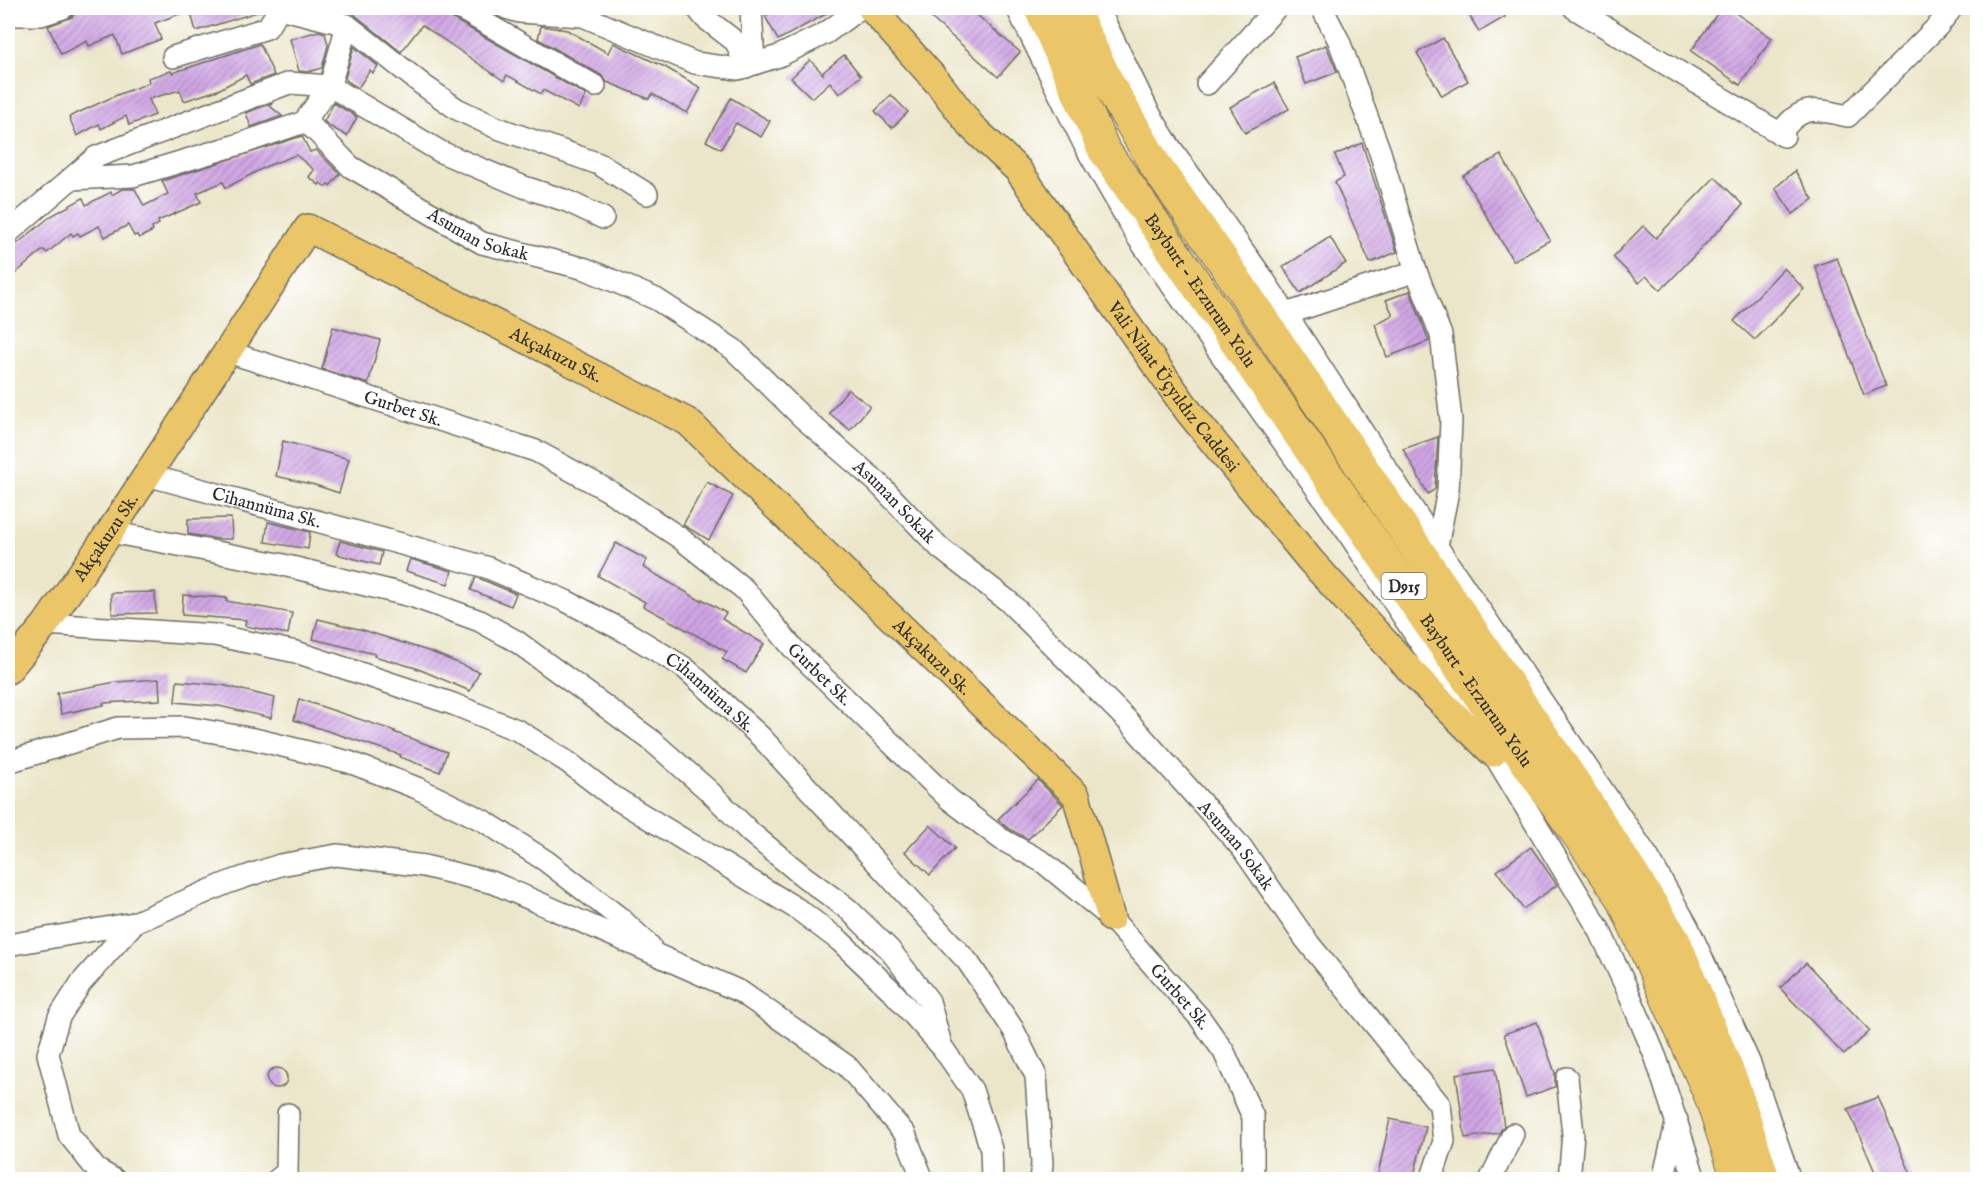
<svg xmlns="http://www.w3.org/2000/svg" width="1985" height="1187" font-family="'IM FELL English',serif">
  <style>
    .building { fill: url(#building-hatch) }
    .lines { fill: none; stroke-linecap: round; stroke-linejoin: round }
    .minor-casing { stroke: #6e6c62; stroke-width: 24 }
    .major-casing { stroke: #6e6c62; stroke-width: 30 }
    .highway-casing { stroke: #6e6c62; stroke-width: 34 }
    .minor { stroke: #fff; stroke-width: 21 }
    .major { stroke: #ebc669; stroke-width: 27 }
    .highway { stroke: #ebc669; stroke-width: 32 }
    .labels { text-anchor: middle; stroke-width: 4.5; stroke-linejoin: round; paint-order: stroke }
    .shield { fill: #fff; stroke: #6b6b6b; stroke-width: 1.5 }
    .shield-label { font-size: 16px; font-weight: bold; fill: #2b2b2b }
    .street-label { font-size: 18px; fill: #2b2b2b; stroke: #fff }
  </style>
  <defs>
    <pattern id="building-hatch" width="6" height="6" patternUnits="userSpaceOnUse" patternTransform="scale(1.5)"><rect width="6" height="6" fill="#d0a6e5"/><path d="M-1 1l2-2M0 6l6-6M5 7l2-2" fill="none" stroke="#a987ba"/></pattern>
  </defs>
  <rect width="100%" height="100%" fill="#fff"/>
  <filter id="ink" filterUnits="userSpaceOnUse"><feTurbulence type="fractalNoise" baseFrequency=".0167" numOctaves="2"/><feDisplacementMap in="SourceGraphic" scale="12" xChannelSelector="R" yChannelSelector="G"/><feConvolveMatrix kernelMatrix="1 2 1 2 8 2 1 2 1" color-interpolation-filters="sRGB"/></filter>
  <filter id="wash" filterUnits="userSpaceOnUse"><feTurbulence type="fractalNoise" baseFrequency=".008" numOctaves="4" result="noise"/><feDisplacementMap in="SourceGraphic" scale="24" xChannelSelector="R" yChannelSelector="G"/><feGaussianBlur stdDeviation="1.35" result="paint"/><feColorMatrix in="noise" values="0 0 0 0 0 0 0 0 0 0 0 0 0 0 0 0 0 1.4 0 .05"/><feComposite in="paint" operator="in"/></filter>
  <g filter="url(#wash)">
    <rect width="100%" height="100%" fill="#ebe6c9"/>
    <g id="blocks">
      <g class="building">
        <polygon points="75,8 263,8 264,10 196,31 190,10 155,23 161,39 122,54 115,35 89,46 87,41 61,54 48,26 72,17 76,12"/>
        <polygon points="358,8 445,8 453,19 586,95 579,109 543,90 541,94 507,75 504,81 422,25 401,52 354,14"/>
        <polygon points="781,8 837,8 778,40 765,16"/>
        <polygon points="938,8 983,8 977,15 1020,52 998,77 930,17"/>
        <polygon points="1465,8 1499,8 1505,17 1479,32"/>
        <polygon points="1721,8 1728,8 1772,38 1740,85 1691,51"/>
        <polygon points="541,26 567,30 608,53 613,43 665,67 701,88 687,113 652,94 649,99 607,82 601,75 538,39"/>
        <polygon points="319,31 325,33 328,45 322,68 308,72 299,71 290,39"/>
        <polygon points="1443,38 1468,81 1442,96 1417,53"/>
        <polygon points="260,44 274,75 250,84 246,75 218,90 184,101 180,90 149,99 155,115 129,125 126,116 101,129 99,124 77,136 69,117 117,95 149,83 148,78 171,71 172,73"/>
        <polygon points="1326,45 1337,72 1306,84 1295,57"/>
        <polygon points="354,47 378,66 373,73 370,70 358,88 347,81 345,78"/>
        <polygon points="844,55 861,76 839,94 830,82 812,98 791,78 810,60 824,75 822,73"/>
        <polygon points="1274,83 1289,109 1245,133 1230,107"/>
        <polygon points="891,95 908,112 892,128 875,111"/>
        <polygon points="731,98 770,121 761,137 736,123 721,149 706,141"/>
        <polygon points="272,103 270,106 282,116 251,127 246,113"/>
        <polygon points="334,103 357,117 347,136 329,126 324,121"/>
        <polygon points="302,136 310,152 316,150 340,174 330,186 328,184 326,187 320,183 319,185 309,177 314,170 296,155 267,166 226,188 223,182 197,193 201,202 158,221 159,224 152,228 153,231 139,238 137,235 134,236 128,225 105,237 99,226 80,236 78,233 73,236 71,233 47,253 44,250 39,253 8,280 8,249 18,243 51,216 83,198 86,205 111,192 112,195 122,189 135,189 144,206 168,194 162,181"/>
        <polygon points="1362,143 1397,252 1370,263 1335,182 1344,177 1335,155"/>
        <polygon points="1501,155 1550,240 1513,261 1463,176"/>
        <polygon points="1795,171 1813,199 1793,214 1775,188"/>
        <polygon points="1715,177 1743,205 1661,290 1646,276 1639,283 1613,257 1643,226 1656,238"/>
        <polygon points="1330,237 1346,263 1300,293 1283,267"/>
        <polygon points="1837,258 1886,386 1864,395 1815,266"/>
        <polygon points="1784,268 1804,289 1755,340 1734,321"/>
        <polygon points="1410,291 1429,341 1387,357 1375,324 1393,315 1386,300"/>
        <polygon points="333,327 380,340 368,384 322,369"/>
        <polygon points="848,389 870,406 850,430 829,413"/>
        <polygon points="1438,437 1435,489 1428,494 1403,449"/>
        <polygon points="283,441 349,459 339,493 315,485 276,476"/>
        <polygon points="707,482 733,496 709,540 683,525"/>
        <polygon points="231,518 232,539 217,539 188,534 188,519"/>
        <polygon points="268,522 310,532 308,549 265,542"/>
        <polygon points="340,541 382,552 379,565 336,554"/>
        <polygon points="616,543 647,560 643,567 701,601 702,599 726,613 722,619 764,644 746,673 722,659 727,652 643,606 645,602 598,576"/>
        <polygon points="410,559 452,571 448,584 406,571"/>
        <polygon points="476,577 516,594 511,606 471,590"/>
        <polygon points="155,592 156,613 112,614 111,593"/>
        <polygon points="183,595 227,598 226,601 292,613 288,634 245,626 246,620 182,615"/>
        <polygon points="318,619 363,630 434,653 479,672 470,691 416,668 374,656 375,654 313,639"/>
        <polygon points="159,679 160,700 103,703 104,705 61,714 57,693 116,682"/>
        <polygon points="177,681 222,685 275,698 271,718 219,706 175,702"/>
        <polygon points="299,699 395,731 394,732 447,752 440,772 400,757 401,755 294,720"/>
        <polygon points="1038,780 1063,805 1028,839 1009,829 998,819"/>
        <polygon points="930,825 955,848 930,875 905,852"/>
        <polygon points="1531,847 1557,885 1523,909 1497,871"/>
        <polygon points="1806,963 1870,1031 1844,1055 1780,988"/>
        <polygon points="1537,1022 1555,1073 1555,1087 1526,1097 1504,1034"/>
        <circle cx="277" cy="1078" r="10"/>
        <polygon points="1495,1068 1504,1126 1499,1133 1465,1138 1456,1074"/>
        <polygon points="1878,1097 1913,1179 1878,1179 1848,1109"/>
        <polygon points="1390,1119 1426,1127 1413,1179 1377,1179"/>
      </g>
    </g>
  </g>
  <g filter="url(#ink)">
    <use href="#blocks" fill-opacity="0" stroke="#6e6c62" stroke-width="1.5"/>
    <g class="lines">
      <g class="minor-casing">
        <g id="minor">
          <polyline points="8,8 14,15 41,15 63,8"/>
          <path id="s1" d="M280 8 347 25 330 86 304 122 314 129 351 167 482 243 586 269 656 299 733 349 802 417 877 482 940 548 1008 601 1128 721 1242 848 1306 940 1440 1105 1444 1141 1431 1180"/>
          <polyline points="459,8 595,86"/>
          <polyline points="506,8 519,12 583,16 695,63 738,69 779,56 826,33 860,8"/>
          <polyline points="697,8 705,18 736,42 746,67"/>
          <polyline points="751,8 754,64"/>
          <polyline points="1017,8 1086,148 1138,238 1348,533 1493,753 1599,929 1626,987 1656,1058 1695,1180"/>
          <polyline points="1098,8 1148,111 1168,144 1264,280 1448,563 1648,857 1688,927 1750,1064 1790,1180"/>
          <polyline points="1322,8 1339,41 1380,152 1416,271 1441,335 1451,420 1448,491 1437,546"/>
          <polyline points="1574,8 1784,136"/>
          <polyline points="347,25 423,85 457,109 495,127 599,164 647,194"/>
          <polyline points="173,57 267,28 280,8"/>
          <polyline points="1207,84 1276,8"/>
          <path d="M1780 134C1801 103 1815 109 1848 116L1938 26 1952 8"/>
          <polyline points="71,179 133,176 240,144 304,122"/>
          <polyline points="8,233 96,157 289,83 330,86 441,152 524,187 567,201 603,218"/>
          <polyline points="1286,314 1416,271"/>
          <path id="s2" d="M228 352 536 451 609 491 680 538 744 589 793 648 949 799 1001 839 1043 862 1111 918 1200 1018 1224 1052 1253 1117V1168L1250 1180"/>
          <path id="s3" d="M147 475 486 567 566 601 626 632 685 668 761 737 968 962 1013 1029 1036 1076 1042 1164 1040 1180"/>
          <polyline points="110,532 279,564 411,596 480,621 516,641 651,740 709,791 751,833 803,876 848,909 889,949 929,1001 940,1041"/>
          <polyline points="46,624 214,635 296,652 453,704 519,731 569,763 612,796 799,910 840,941 891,990 942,1047 972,1090 991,1149 992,1180"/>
          <polyline points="8,762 118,728 185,727 254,739 349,762 417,788 484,821 546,861 620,918 650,946"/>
          <polyline points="8,945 134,923"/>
          <polyline points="1567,1078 1573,1134 1569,1180"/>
          <polyline points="115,1180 96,1169 69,1135 48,1054 59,1017 81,983 134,923 227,883 280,865 337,855 424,866 494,883 741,992 847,1066 905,1134 923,1180"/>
          <polyline points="277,1180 287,1172 288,1114"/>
          <polyline points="1490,1180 1513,1134"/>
          <polyline points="1663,1180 1677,1120"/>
        </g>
      </g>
      <g class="major-casing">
        <g id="major">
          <path id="s4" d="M871 8 940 85 971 126 1018 170 1189 412 1310 560 1424 685 1493 753"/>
          <path id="s5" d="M8 670 46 624 110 532 308 228 688 422 1076 795 1111 918"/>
        </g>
      </g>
      <g class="highway-casing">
        <g id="highway">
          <path id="s6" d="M1040 8 1104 150 1462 671 1622 897 1710 1095 1738 1180"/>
          <polyline points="1072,8 1108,83 1157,168 1219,255 1575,784 1674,940 1733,1084 1764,1180"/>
        </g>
      </g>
      <use href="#minor" class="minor"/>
      <use href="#major" class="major"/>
      <use href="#highway" class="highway"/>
    </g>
  </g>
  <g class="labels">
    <rect class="shield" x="1381.5" y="573" width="45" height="26" rx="4.5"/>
    <g class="shield-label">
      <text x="1404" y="592">D915</text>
    </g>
    <g class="street-label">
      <text dy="6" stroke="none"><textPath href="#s1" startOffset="387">Asuman Sokak</textPath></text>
      <text dy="6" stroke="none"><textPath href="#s6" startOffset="326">Bayburt - Erzurum Yolu</textPath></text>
      <text dy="6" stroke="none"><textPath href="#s5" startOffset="813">Akçakuzu Sk.</textPath></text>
      <text dy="6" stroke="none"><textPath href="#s4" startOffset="486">Vali Nihat Üçyıldız Caddesi</textPath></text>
      <text dy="6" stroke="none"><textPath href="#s2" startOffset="184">Gurbet Sk.</textPath></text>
      <text dy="6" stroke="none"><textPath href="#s1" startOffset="891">Asuman Sokak</textPath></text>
      <text dy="6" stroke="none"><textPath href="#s3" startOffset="124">Cihannüma Sk.</textPath></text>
      <text dy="6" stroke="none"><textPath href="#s5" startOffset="165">Akçakuzu Sk.</textPath></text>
      <text dy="6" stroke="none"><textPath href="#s5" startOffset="1300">Akçakuzu Sk.</textPath></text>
      <text dy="6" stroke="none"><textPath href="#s2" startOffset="688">Gurbet Sk.</textPath></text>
      <text dy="6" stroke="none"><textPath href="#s6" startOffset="812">Bayburt - Erzurum Yolu</textPath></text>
      <text dy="6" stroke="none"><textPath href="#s3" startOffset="610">Cihannüma Sk.</textPath></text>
      <text dy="6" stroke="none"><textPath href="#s1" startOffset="1377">Asuman Sokak</textPath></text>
      <text dy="6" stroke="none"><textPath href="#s2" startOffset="1174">Gurbet Sk.</textPath></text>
    </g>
  </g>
  <rect width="1985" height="1187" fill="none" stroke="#fff" stroke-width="30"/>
</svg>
